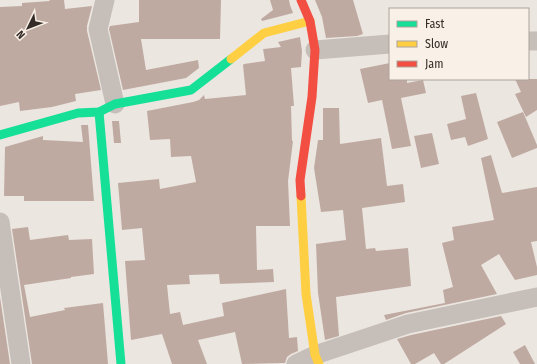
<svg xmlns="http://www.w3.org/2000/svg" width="537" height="364" font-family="'Fira Sans Condensed',sans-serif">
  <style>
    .building { fill: #bfaaa2 }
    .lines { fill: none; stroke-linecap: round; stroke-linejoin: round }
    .street { stroke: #c5beb9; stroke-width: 19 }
    .fast { stroke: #16e098; stroke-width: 9 }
    .slow { stroke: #ffcf43; stroke-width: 9 }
    .jam { stroke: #f24e42; stroke-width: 9 }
  </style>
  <rect width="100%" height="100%" fill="#ece6e0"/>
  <g class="building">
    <polygon points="49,0 64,0 65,9 92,6 87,26 87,31 101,90 75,94 76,101 52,107 20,111 19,102 0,106 0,7 22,6 22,3 50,1"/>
    <polygon points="139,0 221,0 220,39 141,39 146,70 198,60 199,68 186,78 123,90 109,29 110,26 139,22"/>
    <polygon points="270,0 289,0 290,5 293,13 262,21 261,19 273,10"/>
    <polygon points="315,0 353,0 363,34 357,36 326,38 322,17"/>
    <polygon points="300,37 302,51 301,67 291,68 294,106 291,106 292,141 293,141 288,181 290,226 256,226 257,270 273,269 274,282 220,284 219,274 189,275 190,284 167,285 170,314 180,312 183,325 224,316 222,303 286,289 289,338 297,337 298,351 291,354 287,357 285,363 242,364 235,332 198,340 207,364 172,364 162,334 131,340 125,261 145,260 142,228 122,230 118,183 159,179 160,189 196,182 191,156 171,157 170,139 150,140 147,111 193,102 199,100 204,95 205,99 246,95 243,65 244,64 265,61 263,49 264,49 281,47 278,42"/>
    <polygon points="390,63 390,79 407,79 407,83 423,80 426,93 401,98 411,146 392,149 382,100 368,103 360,69"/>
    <polygon points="515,79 537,79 537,110 526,117 515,94 521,92"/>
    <polygon points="476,93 488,139 468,146 465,137 451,140 447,124 466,119 461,96"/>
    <polygon points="323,108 339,108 340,144 381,138 387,186 403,184 405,202 362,208 366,249 375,248 376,251 408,248 411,286 336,297 339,336 325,340 318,293 316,244 346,240 343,210 321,212 314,168 318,140 323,140"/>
    <polygon points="523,112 537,145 537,148 512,158 497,122"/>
    <polygon points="112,121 119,121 121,143 114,143"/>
    <polygon points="81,125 88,125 94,201 24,201 24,196 4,196 5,147 43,136 43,140 83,142"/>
    <polygon points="432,133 439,164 421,168 414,136"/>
    <polygon points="491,155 502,193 537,187 537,241 531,242 537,267 537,275 515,280 499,254 481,265 497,294 406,313 386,320 384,315 445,303 443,290 453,287 442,243 454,240 452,227 494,220 481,158"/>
    <polygon points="28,227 30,240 68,235 69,240 92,239 94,274 71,277 71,278 24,285 30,317 65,310 64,308 103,303 108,364 32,364 12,229"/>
    <polygon points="0,297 10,364 0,364"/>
    <polygon points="501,316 506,324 444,364 441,364 434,353 415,364 411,364 397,339 411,335"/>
    <polygon points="525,345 535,364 520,364 513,352"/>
  </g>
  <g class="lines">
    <g class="street">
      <polyline points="105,0 98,29 115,104"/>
      <polyline points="528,41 537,41"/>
      <polyline points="315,50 390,44"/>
      <polyline points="0,222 21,364"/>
      <polyline points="296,364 315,355 408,324 537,297"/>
    </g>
    <g class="fast">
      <polyline points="99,112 121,364"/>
      <polyline points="0,135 78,113 99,112 115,104 191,90 231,59"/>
    </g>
    <g class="slow">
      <polyline points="231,59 264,33 310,21"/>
      <polyline points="301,196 306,294 315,355 319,364"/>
    </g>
    <polyline class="jam" points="301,196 300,180 312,97 315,50 310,21 301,0"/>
  </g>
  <rect x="389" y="8" width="140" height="72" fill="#f9f0e7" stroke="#aba29b"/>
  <rect x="397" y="21" width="20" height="6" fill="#16e098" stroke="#aba29b"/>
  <text x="425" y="28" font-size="12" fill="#352c28">Fast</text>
  <rect x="397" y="41" width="20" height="6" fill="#ffcf43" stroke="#aba29b"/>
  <text x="425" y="48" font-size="12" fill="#352c28">Slow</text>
  <rect x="397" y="61" width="20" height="6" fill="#f24e42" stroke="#aba29b"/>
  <text x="425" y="68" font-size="12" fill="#352c28">Jam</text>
  <g transform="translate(28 28) rotate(227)" stroke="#f9f0e7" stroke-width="3" paint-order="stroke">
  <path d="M0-3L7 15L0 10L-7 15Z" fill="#352c28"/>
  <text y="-6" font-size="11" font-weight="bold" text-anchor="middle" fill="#352c28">N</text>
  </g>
</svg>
